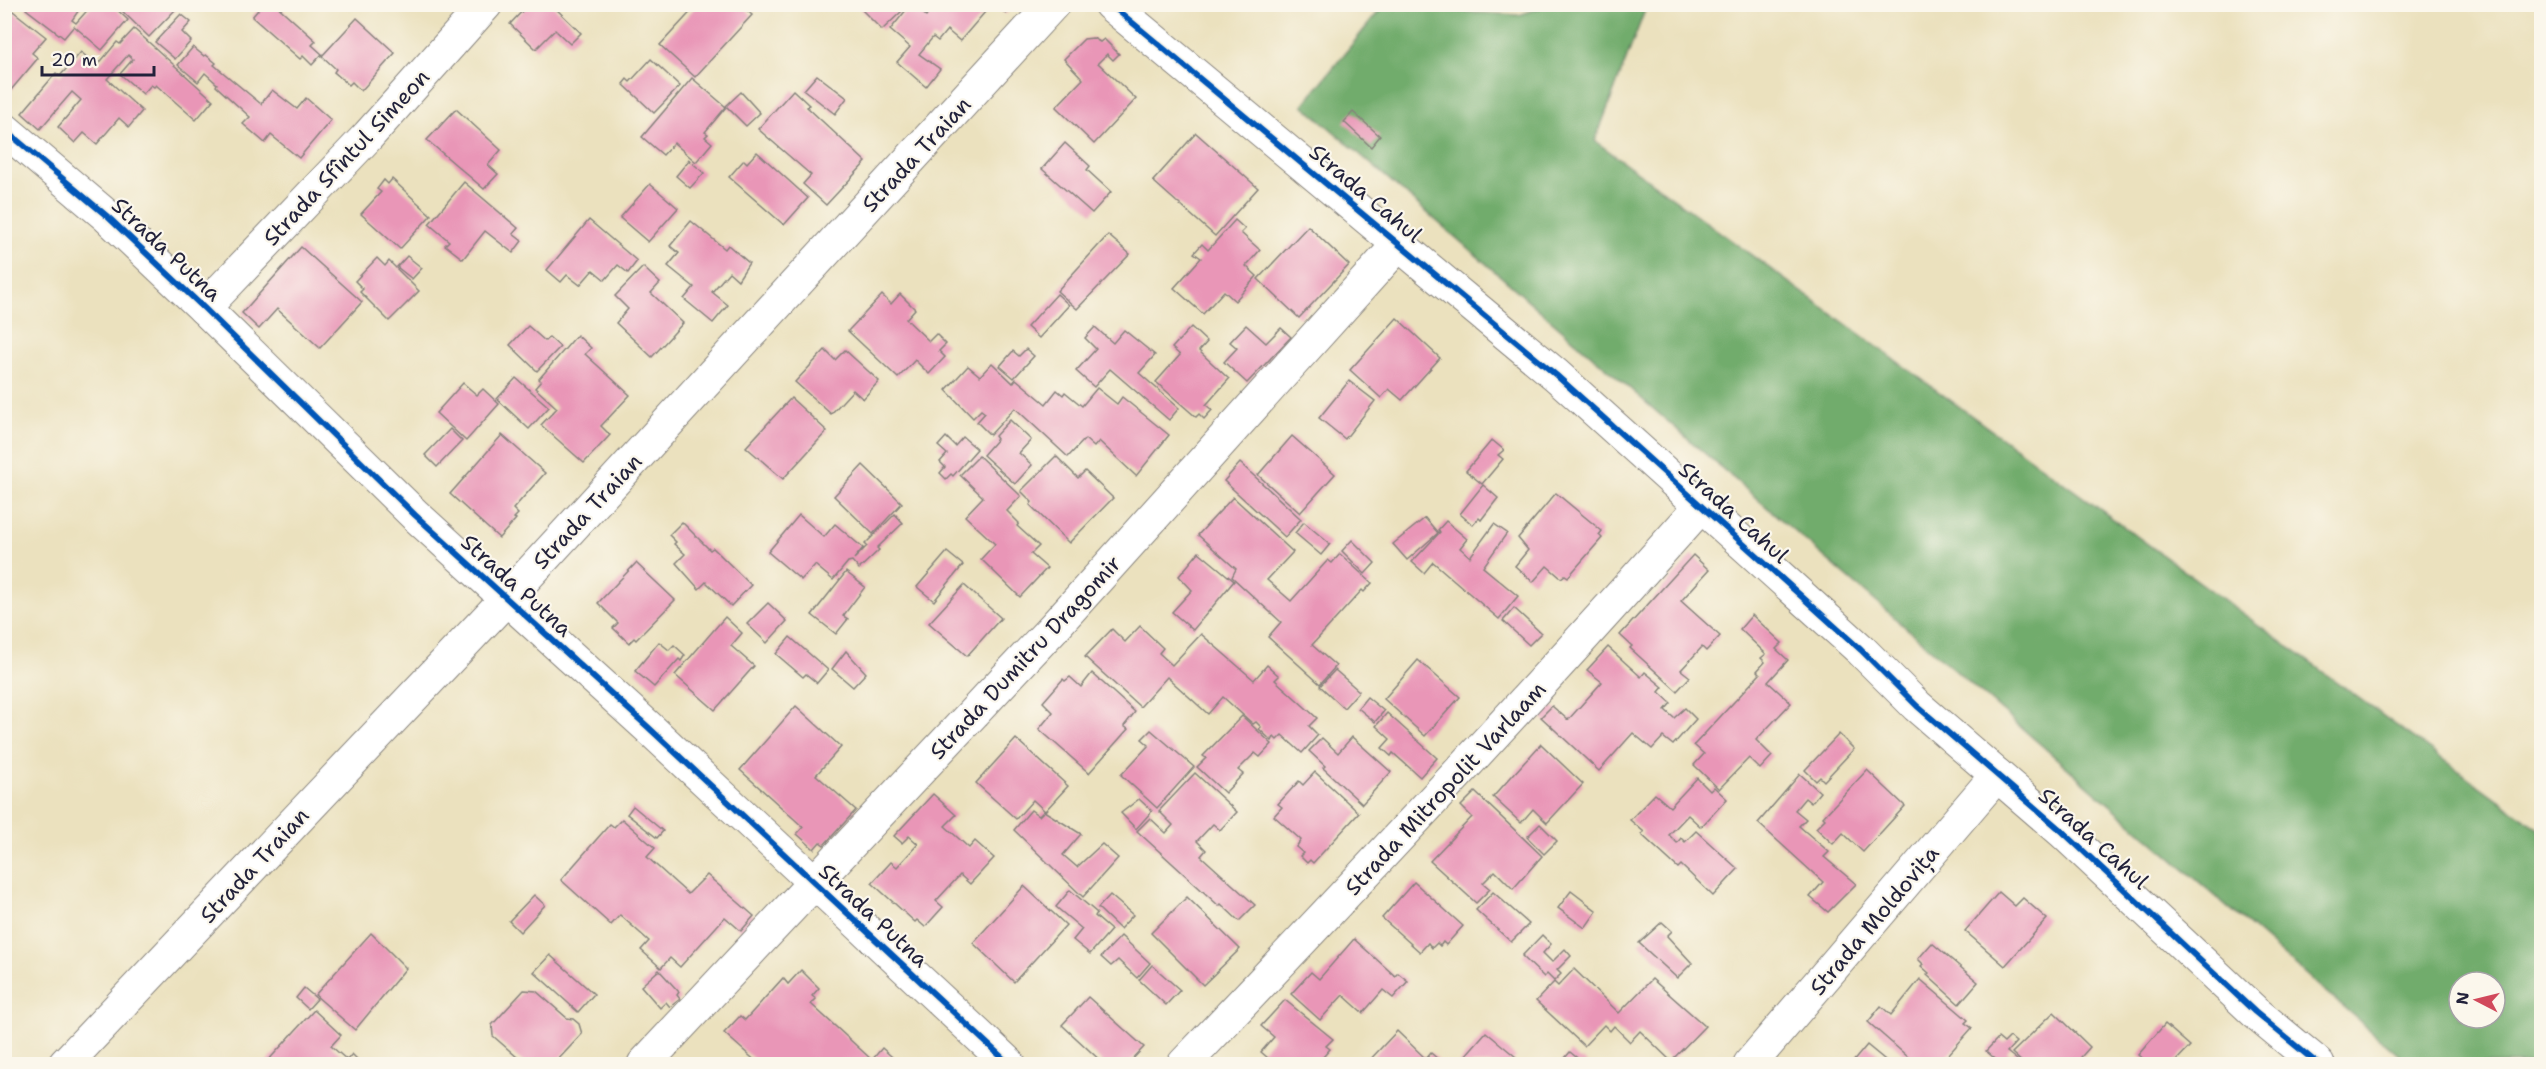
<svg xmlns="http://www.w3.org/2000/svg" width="2546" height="1069" font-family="'Shantell Sans',sans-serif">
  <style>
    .forest { fill: #71ac6c; stroke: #4a6754; stroke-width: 1.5; fill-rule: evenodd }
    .building { fill: #e996b7 }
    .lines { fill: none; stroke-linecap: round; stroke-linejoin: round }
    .minor-casing { stroke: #86827c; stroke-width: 35 }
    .highway-casing { stroke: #86827c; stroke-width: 35 }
    .minor { stroke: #fff; stroke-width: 33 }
    .highway { stroke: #fff; stroke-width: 33 }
    .cycleway-casing { stroke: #fbf7ec; stroke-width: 10 }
    .cycleway { stroke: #0057b8; stroke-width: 6 }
    .labels { text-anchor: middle; stroke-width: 4.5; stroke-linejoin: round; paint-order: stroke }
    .street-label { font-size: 22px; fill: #22223b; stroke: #fbf7ec }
  </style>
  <rect width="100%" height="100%" fill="#fbf7ec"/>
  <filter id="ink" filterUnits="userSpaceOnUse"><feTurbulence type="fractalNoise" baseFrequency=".0167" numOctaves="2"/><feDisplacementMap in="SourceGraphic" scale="12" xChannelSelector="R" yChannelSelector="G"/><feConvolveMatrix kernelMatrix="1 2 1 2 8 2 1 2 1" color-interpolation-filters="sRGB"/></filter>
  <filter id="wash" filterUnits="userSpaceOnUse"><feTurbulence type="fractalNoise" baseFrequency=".008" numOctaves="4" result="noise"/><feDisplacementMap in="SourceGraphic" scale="24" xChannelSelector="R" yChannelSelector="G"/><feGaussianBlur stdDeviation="1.35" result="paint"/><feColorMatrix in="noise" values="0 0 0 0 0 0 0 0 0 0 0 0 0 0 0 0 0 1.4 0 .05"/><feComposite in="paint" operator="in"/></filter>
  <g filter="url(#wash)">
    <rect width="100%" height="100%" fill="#ebe1be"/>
    <path class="forest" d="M1384 5H1407L1451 11 1519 15 1548 5H1647L1595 141 2541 831V1064H2409L1303 105ZM2459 982H2495V1018H2459Z"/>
    <g id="blocks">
      <g class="building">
        <polygon points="4,4 46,37 32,53 38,58 11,90 4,85"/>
        <polygon points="29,4 77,4 81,7 72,20 76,23 93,4 111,4 128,20 102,50 74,26 64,38 26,9"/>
        <polygon points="115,4 171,4 176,9 149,37"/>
        <polygon points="263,4 275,4 316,41 312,45 322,54 312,65 303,56 300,59 252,17"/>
        <polygon points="529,4 551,4 581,33 570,44 555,30 536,49 510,24"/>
        <polygon points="698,4 740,4 752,15 695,77 660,45"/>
        <polygon points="856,4 895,4 902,11 882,30"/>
        <polygon points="911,4 926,16 928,13 917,4 992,4 960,41 947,30 938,41 933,37 919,54 940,69 926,87 897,62 910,47 890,30"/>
        <polygon points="995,4 1014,4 1006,14"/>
        <polygon points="181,14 191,22 182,32 191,41 175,59 155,42"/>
        <polygon points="357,18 395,53 361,91 352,82 349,85 334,72 336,69 322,56"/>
        <polygon points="134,29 213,100 196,120 156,85 154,87 151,85 143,94 120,74 133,59 128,55 107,79 142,111 129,127 119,118 97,144 84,133 75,143 58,127 81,100 72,92 40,129 22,113 56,73 60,76 81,52 97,66 117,42 120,44"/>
        <polygon points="1093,38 1100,42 1104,39 1119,54 1113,60 1107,54 1098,63 1136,99 1094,144 1056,107 1083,79 1064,59 1084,39"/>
        <polygon points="193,47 204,56 206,55 216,63 214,65 261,104 272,90 297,109 306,98 331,120 299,158 271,135 265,143 243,124 250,117 216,86 217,84 205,73 198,82 178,65"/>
        <polygon points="651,59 680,86 654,113 623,84 627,79 630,82"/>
        <polygon points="817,75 847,98 835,114 804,90"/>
        <polygon points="692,78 726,107 705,132 708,134 705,137 712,143 696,162 674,143 663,155 642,137"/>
        <polygon points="793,90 809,105 807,107 866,162 826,205 803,184 811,175 758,129"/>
        <polygon points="741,92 760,113 746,126 726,106"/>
        <polygon points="456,109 501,150 488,165 498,174 484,189 427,140"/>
        <polygon points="1353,112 1380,136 1371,147 1344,122"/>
        <polygon points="1196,133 1258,188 1215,236 1153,181"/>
        <polygon points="1065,143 1090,166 1087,170 1111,192 1092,213 1042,169"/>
        <polygon points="757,152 808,198 784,225 729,177 744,160 747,163"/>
        <polygon points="689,160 704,173 690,188 676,176"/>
        <polygon points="392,179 431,215 400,249 361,214 381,192 377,189 384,180 388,184"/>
        <polygon points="464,182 518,228 513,234 522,241 513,253 485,231 463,259 445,245 449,241 429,224"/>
        <polygon points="650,184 678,208 648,242 620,218"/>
        <polygon points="589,220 637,261 628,273 618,265 605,280 593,270 580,285 567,275 561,282 547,270"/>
        <polygon points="1235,220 1245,229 1241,233 1260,250 1246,266 1257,276 1235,301 1224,291 1203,314 1174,288 1201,258 1194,253 1202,244 1208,250"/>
        <polygon points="691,221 725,249 728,245 749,263 738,280 729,272 712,292 728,305 713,323 684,299 694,287 668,266 679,253 670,246"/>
        <polygon points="1308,226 1349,265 1299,318 1258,279"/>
        <polygon points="1108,235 1130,254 1077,309 1057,291"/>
        <polygon points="301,247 362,302 320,348 277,309 259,329 242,313"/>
        <polygon points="407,256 422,268 412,279 397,267"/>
        <polygon points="377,258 385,266 389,261 419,291 389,321 360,292 363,289 355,281"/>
        <polygon points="643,267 660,283 651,293 683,323 652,357 616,323 628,309 615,296"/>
        <polygon points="900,294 915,309 906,319 929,341 936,334 946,344 939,351 945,357 929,374 915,360 898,378 848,331 882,295 891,304"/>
        <polygon points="1057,294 1069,305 1039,338 1027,327"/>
        <polygon points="1397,318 1440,358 1402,400 1389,389 1381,398 1350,370"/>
        <polygon points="1246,325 1266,343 1281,328 1291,337 1247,383 1224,362 1237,348 1230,342"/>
        <polygon points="528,326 545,341 549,337 560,347 537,371 510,345"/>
        <polygon points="1095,327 1113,343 1124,330 1155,355 1139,373 1179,408 1169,420 1110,369 1094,387 1076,371 1096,349 1085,338"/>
        <polygon points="1191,327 1207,342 1199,351 1229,379 1206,405 1212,410 1204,419 1199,414 1196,417 1156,382 1180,355 1172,348"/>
        <polygon points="577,335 591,348 585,354 630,395 601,426 610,435 584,463 541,425 557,408 535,388 541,381 539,379"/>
        <polygon points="1026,349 1034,356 1014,378 1000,366 1013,351 1019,356"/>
        <polygon points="825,350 835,360 845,350 879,381 863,399 853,390 831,414 795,382"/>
        <polygon points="992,363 1013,383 1016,379 1046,404 1057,390 1063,395 1065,392 1082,406 1097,388 1117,404 1122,397 1169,435 1136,476 1099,441 1094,447 1085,439 1068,457 1015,408 990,435 977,422 985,413 981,410 973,418 946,390 968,366 980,376"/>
        <polygon points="516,378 549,407 529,429 497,399"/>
        <polygon points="1349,381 1375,401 1345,439 1319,418"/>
        <polygon points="463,383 477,395 483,389 499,404 466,441 436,413"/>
        <polygon points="791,398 827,431 783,479 746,447"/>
        <polygon points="1010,420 1031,440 1019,453 1032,465 1015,484 983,455 997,439 995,436"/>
        <polygon points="450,429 462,441 437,467 425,455"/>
        <polygon points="502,435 545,473 513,509 518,514 514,518 516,519 499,538 450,494"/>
        <polygon points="1292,436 1335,474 1300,513 1258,475"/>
        <polygon points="946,437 955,446 963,437 977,449 953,476 951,474 946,479 940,473 945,467 940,462 947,454 938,446"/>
        <polygon points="1492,440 1504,450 1498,455 1503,459 1482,484 1466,471"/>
        <polygon points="979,456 1021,496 1007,511 1019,523 1017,526 1039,546 1031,554 1047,568 1020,597 981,559 995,544 965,516 983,497 960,475"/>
        <polygon points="1056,456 1078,478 1085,471 1113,498 1069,543 1030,505 1032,502 1021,491"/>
        <polygon points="1240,463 1301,519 1285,537 1224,481"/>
        <polygon points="863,465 902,503 873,534 834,496"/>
        <polygon points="1483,485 1498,498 1481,520 1479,518 1473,525 1460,514"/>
        <polygon points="1556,493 1602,531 1599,535 1602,538 1568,577 1565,575 1561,578 1547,566 1533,582 1515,566 1528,550 1518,538"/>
        <polygon points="1233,497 1293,552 1267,580 1291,601 1328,560 1332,563 1340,554 1372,583 1364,592 1362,590 1312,645 1336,666 1320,684 1268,637 1281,622 1232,577 1236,569 1198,535"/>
        <polygon points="895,514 903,523 877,548 879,550 859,569 852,561 848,562 833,580 815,565 801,580 768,552 799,515 824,537 835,524 863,548 854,559 867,546 865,544"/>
        <polygon points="1425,518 1438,533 1407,560 1393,544"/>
        <polygon points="1446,521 1467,539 1460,548 1470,557 1494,524 1507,533 1483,567 1518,596 1499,619 1433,562 1424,573 1412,562 1440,532 1438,530"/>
        <polygon points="682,522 710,550 713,548 751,585 731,606 706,582 699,589 676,563 685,554 674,544 676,542 669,535"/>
        <polygon points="1304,522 1330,544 1321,555 1295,533"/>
        <polygon points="1352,540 1375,563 1365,574 1342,551"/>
        <polygon points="947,552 963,565 934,601 917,587"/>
        <polygon points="1199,552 1234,581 1193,630 1172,612 1192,590 1179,576"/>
        <polygon points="1693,555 1709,570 1681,601 1720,636 1706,651 1702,647 1681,670 1690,677 1677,691 1630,648 1632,646 1620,635"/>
        <polygon points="636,563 675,600 636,640 634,638 629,643 613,628 618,623 598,603"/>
        <polygon points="846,572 865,587 843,616 848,619 836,634 812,615"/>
        <polygon points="964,585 1001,618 967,656 929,623"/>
        <polygon points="768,603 787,621 767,643 747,624"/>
        <polygon points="1514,608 1541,633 1529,645 1503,621"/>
        <polygon points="1752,615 1782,643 1776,649 1788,660 1768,682 1791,703 1756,740 1772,756 1760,769 1749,758 1719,789 1694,765 1704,754 1694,745 1760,674 1757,671 1765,662 1761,658 1766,654 1740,629"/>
        <polygon points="725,617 742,633 731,646 754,666 715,710 675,675"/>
        <polygon points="1140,626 1163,648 1159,653 1172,665 1201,634 1254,680 1267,665 1279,676 1275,680 1317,718 1309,726 1318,735 1302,753 1282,735 1277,740 1274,737 1272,741 1259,729 1261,727 1256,722 1253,724 1223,697 1208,714 1167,677 1140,707 1085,657 1112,629 1125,642"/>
        <polygon points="790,637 828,670 817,683 806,674 803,677 776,654"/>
        <polygon points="659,642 669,650 674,645 685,655 681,661 679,659 654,687 635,671"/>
        <polygon points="1608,647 1641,677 1645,672 1663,687 1659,692 1671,703 1665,710 1674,718 1685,708 1696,719 1673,745 1663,737 1652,749 1633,733 1599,771 1541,717 1552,706 1568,720 1602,682 1587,670"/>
        <polygon points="846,651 866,673 853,687 832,669"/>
        <polygon points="1418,660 1460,697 1425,736 1384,699"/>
        <polygon points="1335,670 1359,691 1344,708 1320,686"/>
        <polygon points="1092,673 1135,712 1124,726 1128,729 1089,773 1039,729 1053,712 1043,702 1063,679 1065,681 1070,677 1081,687"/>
        <polygon points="1367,697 1384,711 1375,722 1358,708"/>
        <polygon points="796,706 841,747 816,775 856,810 824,845 820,842 814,849 797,834 803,827 740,770"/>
        <polygon points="1387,713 1437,758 1420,777 1393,753 1391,756 1382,748 1390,739 1376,726"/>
        <polygon points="1242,716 1272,744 1260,757 1255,753 1238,770 1243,774 1225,793 1197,767 1206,758 1203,756"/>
        <polygon points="1151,730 1194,767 1157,808 1121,775 1149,745 1142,739"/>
        <polygon points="1839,734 1854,749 1824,781 1820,777 1816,781 1805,770"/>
        <polygon points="1352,737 1391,772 1362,804 1323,768 1325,766 1309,751 1322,738 1338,753"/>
        <polygon points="1016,739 1068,786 1045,811 1033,800 1016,819 976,783"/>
        <polygon points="1541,744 1583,784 1547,823 1533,809 1521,823 1493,797"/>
        <polygon points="1867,770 1905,806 1863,852 1843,833 1833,844 1816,828 1825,819 1823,817"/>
        <polygon points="1315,772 1359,813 1313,863 1310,860 1307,863 1300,856 1303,853 1296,847 1301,840 1274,816 1282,807 1278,804 1299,781 1303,785"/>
        <polygon points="1195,773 1237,812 1220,830 1213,824 1197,841 1206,850 1201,856 1255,905 1239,921 1221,904 1219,906 1137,831 1150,818 1166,833 1173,825 1159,811"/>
        <polygon points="1800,774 1820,792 1811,803 1805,798 1795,810 1806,819 1799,826 1829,852 1824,857 1856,884 1828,912 1810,897 1823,882 1758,823"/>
        <polygon points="1697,778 1710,791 1714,787 1727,799 1701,827 1688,815 1669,835 1677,843 1681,838 1685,842 1696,831 1738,869 1713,896 1681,865 1678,868 1641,834 1644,832 1630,820 1655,794 1670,807"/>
        <polygon points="1475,792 1542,856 1513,889 1495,871 1483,883 1490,889 1476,903 1430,861 1472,817 1461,806"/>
        <polygon points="933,794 956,815 945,826 969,848 975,841 994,858 970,884 960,875 936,901 943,907 925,927 917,920 915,922 872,883 891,862 897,867 918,844 909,836 902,843 894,836"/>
        <polygon points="1139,799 1152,811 1136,829 1121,813"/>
        <polygon points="633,806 663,831 657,838 627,814"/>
        <polygon points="1031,810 1039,816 1044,811 1081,834 1063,855 1077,867 1102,844 1118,858 1083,897 1014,830"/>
        <polygon points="622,819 655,848 647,857 688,894 707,875 754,916 741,931 725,917 680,967 670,958 661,968 641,950 649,941 620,915 611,925 561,880 610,824 614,827"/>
        <polygon points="1540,824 1557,841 1544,854 1527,837"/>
        <polygon points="1414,882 1463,926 1446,945 1443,942 1440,946 1437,943 1432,948 1428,943 1420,952 1382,918"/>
        <polygon points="1024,886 1066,925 1014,982 973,943"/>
        <polygon points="1070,890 1097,913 1095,916 1111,930 1090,954 1073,940 1082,929 1056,907"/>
        <polygon points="1571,891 1597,911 1585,928 1558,908"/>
        <polygon points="1493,892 1529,924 1511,942 1476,910"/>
        <polygon points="1999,892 2015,906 2023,898 2047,919 2005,966 1965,931"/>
        <polygon points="534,895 545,905 520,932 509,921"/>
        <polygon points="1110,895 1133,915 1120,929 1098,908"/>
        <polygon points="1187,897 1240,949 1203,985 1151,933"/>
        <polygon points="1662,922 1672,931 1667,936 1692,963 1677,978 1639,943"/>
        <polygon points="371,933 406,968 355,1030 315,995"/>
        <polygon points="1542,935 1551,944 1543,953 1552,962 1565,949 1571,956 1557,970 1561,974 1554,981 1547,974 1544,977 1522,956"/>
        <polygon points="1121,936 1150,963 1137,978 1118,960 1111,966 1101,957"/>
        <polygon points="1354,939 1395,976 1398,973 1408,981 1393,998 1383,990 1363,1013 1343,995 1320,1020 1291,994 1311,972 1319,979"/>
        <polygon points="1932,943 1978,982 1959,1004 1927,975 1929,973 1921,966 1923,964 1918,959"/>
        <polygon points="550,955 594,994 578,1012 534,972"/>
        <polygon points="1152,965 1180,990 1166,1005 1139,980"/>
        <polygon points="1574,969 1619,1013 1652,979 1705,1026 1671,1061 1640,1031 1630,1042 1614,1026 1610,1031 1604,1025 1584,1046 1536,1001 1554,982 1558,986"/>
        <polygon points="659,970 679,992 677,995 680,999 670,1007 666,1002 660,1008 641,986"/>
        <polygon points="801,970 819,988 812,996 816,999 811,1004 872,1060 882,1048 900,1064 759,1064 724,1033 740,1016 745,1020 783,978 788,984"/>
        <polygon points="1920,979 1968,1020 1965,1023 1972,1028 1940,1064 1916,1064 1868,1022 1881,1006 1891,1015"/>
        <polygon points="304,988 317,999 308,1009 296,998"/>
        <polygon points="524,990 536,991 567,1018 573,1019 579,1024 582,1034 554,1064 525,1064 493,1036 492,1025"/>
        <polygon points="1088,997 1144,1047 1128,1064 1104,1064 1062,1025"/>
        <polygon points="1285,1000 1333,1039 1326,1046 1330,1049 1317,1064 1275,1064 1261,1052 1274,1037 1261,1026"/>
        <polygon points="314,1010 341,1035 331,1046 347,1060 352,1054 361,1063 265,1064"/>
        <polygon points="2054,1012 2090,1047 2075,1064 2024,1064 2012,1053"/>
        <polygon points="2165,1024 2190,1046 2173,1064 2149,1064 2138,1055"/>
        <polygon points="1397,1031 1426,1059 1431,1053 1439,1060 1436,1064 1366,1064"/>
        <polygon points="1486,1032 1516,1057 1510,1064 1458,1064"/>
        <polygon points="2010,1037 2016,1042 2007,1052 2022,1064 2001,1064 1986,1051 1998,1038 2004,1043"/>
        <polygon points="1867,1045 1890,1064 1853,1064 1852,1063"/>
        <polygon points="1570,1052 1581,1061 1582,1059 1588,1064 1560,1064"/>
      </g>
    </g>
  </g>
  <g filter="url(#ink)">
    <use href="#blocks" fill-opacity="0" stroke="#86827c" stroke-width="1.5"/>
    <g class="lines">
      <g class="minor-casing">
        <g id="minor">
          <polyline points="1110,4 1556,375 1861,650 1917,706 2063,832 2255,1012 2318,1064"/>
          <polyline points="4,129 108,217 204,308 415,515 648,727 1009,1064"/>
          <polyline points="204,308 368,136 486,4"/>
          <polyline points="644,1064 1054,627 1399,244"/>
          <path d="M1184 1064C1359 881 1532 696 1701 506"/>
          <polyline points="1750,1064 1997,775"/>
        </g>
      </g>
      <g class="highway-casing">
        <polyline id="highway" points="65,1064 505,600 1053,4"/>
      </g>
      <use href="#minor" class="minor"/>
      <use href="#highway" class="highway"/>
      <g class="cycleway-casing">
        <g id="cycleway">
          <polyline points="1110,4 1556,375 1861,650 1917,706 2063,832 2255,1012 2318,1064"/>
          <polyline points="4,129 108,217 204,308 415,515 648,727 1009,1064"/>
        </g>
      </g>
      <use href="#cycleway" class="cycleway"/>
    </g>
  </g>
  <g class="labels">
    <g class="street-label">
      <text transform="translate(916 154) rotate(-47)" y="8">Strada Trаian</text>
      <text transform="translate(346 157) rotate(-47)" y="8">Strada Sfîntul Simeon</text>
      <text transform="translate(1366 193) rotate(40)" y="8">Strada Cahul</text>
      <text transform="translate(167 249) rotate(43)" y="8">Strada Putna</text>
      <text transform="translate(587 511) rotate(-47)" y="8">Strada Trаian</text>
      <text transform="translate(1734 512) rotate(42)" y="8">Strada Cahul</text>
      <text transform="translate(517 585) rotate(42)" y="8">Strada Putna</text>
      <text transform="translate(1025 657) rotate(-47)" y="8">Strada Dumitru Dragomir</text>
      <text transform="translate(1445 788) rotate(-47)" y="8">Strada Mitropolit Varlaam</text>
      <text transform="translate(2094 838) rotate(42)" y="8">Strada Cahul</text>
      <text transform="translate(254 865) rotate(-47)" y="8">Strada Trаian</text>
      <text transform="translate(874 915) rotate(43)" y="8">Strada Putna</text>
      <text transform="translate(1874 920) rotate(-50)" y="8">Strada Moldovița</text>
    </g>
  </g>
  <rect width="2546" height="1069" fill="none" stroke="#fbf7ec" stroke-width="24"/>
  <g transform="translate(2477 1000) rotate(277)"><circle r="28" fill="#fbf7ec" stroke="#a4a2a5" stroke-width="1.5"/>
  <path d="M0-4.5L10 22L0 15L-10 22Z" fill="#d1495b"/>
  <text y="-9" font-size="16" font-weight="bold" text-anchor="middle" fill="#22223b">N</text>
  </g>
  <path d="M42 66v9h112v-9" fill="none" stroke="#22223b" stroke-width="3"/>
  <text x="51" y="66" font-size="18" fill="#22223b" stroke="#fbf7ec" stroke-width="4.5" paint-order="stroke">20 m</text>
</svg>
